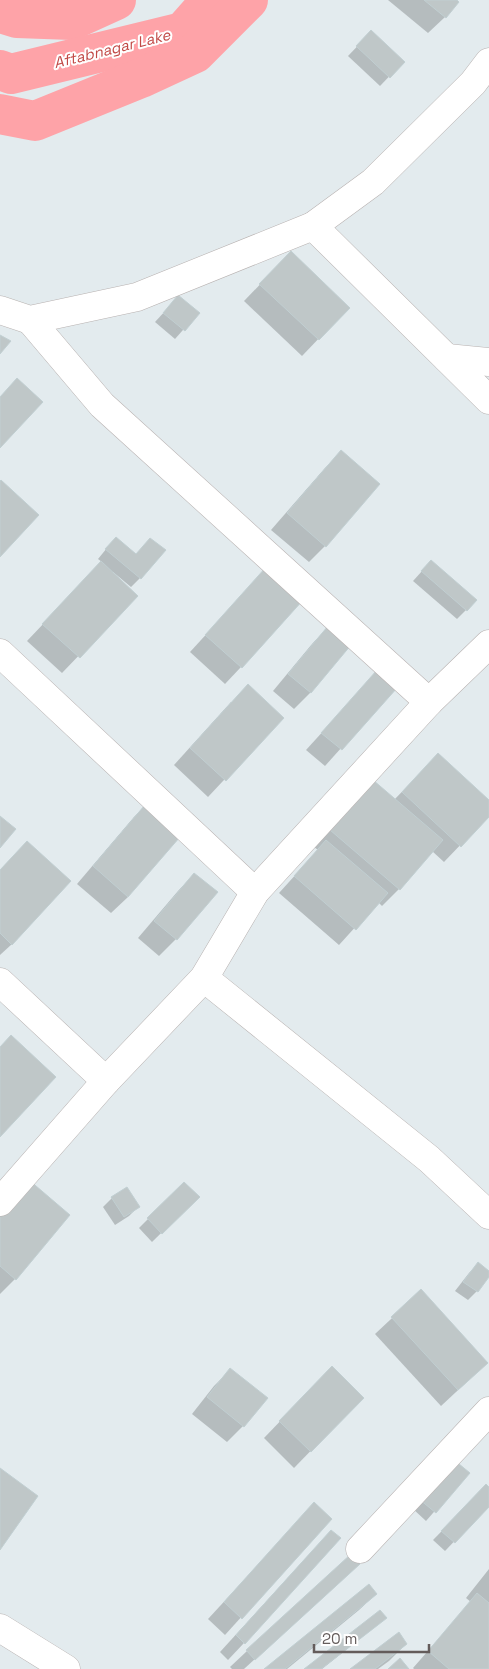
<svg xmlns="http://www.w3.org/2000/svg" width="489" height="1669" font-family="'Space Grotesk',sans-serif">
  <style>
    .shadow { fill: #0003 }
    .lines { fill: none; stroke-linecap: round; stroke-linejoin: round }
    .canal { stroke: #fea3a8; stroke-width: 40 }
    .building { fill: #bfc7c8; stroke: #c1cfd2 }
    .minor-casing { stroke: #b8b2b1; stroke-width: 29 }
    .minor { stroke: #fff; stroke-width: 28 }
    .labels { text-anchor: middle; stroke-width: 4; stroke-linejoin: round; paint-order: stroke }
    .water-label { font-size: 15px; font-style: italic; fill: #c14946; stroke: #fff }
  </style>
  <rect width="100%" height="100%" fill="#e3ebee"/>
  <g class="shadow">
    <polygon points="388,0 455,0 445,17 428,33"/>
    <polygon points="371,32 403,62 380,86 348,56"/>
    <polygon points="275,269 348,308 302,356 244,301"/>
    <polygon points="178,297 198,313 175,339 155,322"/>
    <polygon points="341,452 325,546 309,562 271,530 325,468"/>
    <polygon points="107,548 136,555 140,578 131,587 113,572 112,574 136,596 62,673 27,641 102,562 98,559"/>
    <polygon points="267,568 241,667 225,684 190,652"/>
    <polygon points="423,570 466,610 457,619 413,581"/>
    <polygon points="328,627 349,645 310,693 294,709 273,691 312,644"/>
    <polygon points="377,672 395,688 325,766 306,750"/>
    <polygon points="231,702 282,718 208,797 174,765"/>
    <polygon points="422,771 489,801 489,815 444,862 432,851 399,889 382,906 378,902 339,945 279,893 318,850 314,847 357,798 394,800"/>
    <polygon points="150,801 128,897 111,913 77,884 134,817"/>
    <polygon points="27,842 12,944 0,955 0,870"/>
    <polygon points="194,874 216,892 176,939 159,956 138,938 178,891"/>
    <polygon points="184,1183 198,1197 152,1242 139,1228"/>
    <polygon points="112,1198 138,1207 129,1216 115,1225 103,1207"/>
    <polygon points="0,1212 15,1279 0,1294"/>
    <polygon points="478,1264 489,1272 489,1274 477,1291 468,1300 455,1291 469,1273"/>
    <polygon points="421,1291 470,1379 441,1406 375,1334"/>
    <polygon points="230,1370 243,1426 227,1442 192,1414 214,1386"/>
    <polygon points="316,1384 362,1398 294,1468 264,1438"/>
    <polygon points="468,1473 426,1521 412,1508"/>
    <polygon points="486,1486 489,1489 489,1505 445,1551 433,1540"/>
    <polygon points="314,1504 330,1519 225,1635 208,1619"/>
    <polygon points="315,1548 244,1643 228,1660 220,1652"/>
    <polygon points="351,1556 342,1580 244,1669 232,1669 230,1667 247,1651"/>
    <polygon points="489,1569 489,1669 414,1669 413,1668 471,1602 466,1598"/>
    <polygon points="376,1594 359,1610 287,1669 266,1669"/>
    <polygon points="385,1618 376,1626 322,1669 306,1669"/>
    <polygon points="406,1644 389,1661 378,1669 352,1669"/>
  </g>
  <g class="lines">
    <g class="canal">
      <polyline points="0,13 17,18 72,20 116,0"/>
      <polyline points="0,70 11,74 183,32 206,6"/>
      <polyline points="0,114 35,121 141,78 195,53 248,0"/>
    </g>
  </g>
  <g class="building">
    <polygon points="424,0 457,0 459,2 446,18"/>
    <polygon points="371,30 405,62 390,78 356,46"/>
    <polygon points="291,251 350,308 319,340 259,284"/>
    <polygon points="178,295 200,313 185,331 163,313"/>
    <polygon points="0,335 11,341 0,354"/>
    <polygon points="17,378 43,402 0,448 0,397"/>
    <polygon points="341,450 380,484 326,547 287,513"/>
    <polygon points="1,480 39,515 0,557 0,481"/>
    <polygon points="116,537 136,554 150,538 166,550 141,579 105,549"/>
    <polygon points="431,560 477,600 467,611 421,571"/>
    <polygon points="101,561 138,596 80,658 42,624"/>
    <polygon points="267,566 304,599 242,668 205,635"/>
    <polygon points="328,626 351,645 311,693 288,674"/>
    <polygon points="377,670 397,688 342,750 321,733"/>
    <polygon points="248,684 284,718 226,781 190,748"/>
    <polygon points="438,753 489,800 489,817 461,847 402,792"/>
    <polygon points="373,780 443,840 400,890 330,830"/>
    <polygon points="150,799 186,830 128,897 93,866"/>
    <polygon points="0,816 16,829 0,848"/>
    <polygon points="326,840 388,893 356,930 294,876"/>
    <polygon points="27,841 71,881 12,945 0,933 0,870"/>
    <polygon points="194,873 218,892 177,940 154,921"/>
    <polygon points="11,1035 56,1077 0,1137 0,1047"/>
    <polygon points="29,1180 70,1215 16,1280 0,1266 0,1214"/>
    <polygon points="184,1182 200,1197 162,1234 147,1218"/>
    <polygon points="127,1187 140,1207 124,1217 111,1197"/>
    <polygon points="478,1262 489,1271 489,1277 478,1292 463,1282"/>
    <polygon points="421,1289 488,1363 458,1390 391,1317"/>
    <polygon points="332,1366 364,1398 311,1452 279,1421"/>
    <polygon points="230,1368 268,1398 244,1427 207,1397"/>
    <polygon points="453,1459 470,1473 436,1513 419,1499"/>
    <polygon points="0,1468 38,1496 0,1550"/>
    <polygon points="486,1484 489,1487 489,1507 455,1543 441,1531"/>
    <polygon points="314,1502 332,1519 242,1619 224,1602"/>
    <polygon points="331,1530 341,1538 245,1644 236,1635"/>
    <polygon points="351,1554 360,1564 255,1660 246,1650"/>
    <polygon points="369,1584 377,1594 285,1669 264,1669"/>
    <polygon points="477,1593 489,1603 489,1669 449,1669 428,1651"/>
    <polygon points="380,1610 387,1618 321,1669 304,1669"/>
    <polygon points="399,1632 407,1644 375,1669 350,1669"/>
    <polygon points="400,1658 409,1669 388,1669"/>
  </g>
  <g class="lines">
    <g class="minor-casing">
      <g id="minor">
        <polyline points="313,226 489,400"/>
        <polyline points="0,310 30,320 137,297 313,226 373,182 473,83 489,62"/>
        <polyline points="30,320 102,405 429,702"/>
        <polyline points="447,358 489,362"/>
        <polyline points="0,653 255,892"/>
        <polyline points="204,978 429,1159 489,1215"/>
        <polyline points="0,982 106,1081"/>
        <polyline points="0,1202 106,1081 204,978 255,892 429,702 489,644"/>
        <polyline points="360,1549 489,1411"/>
        <polyline points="0,1628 66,1669"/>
      </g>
    </g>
    <use href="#minor" class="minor"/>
  </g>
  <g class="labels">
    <g class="water-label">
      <text transform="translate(112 49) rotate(-14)" y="5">Aftabnagar Lake</text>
    </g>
  </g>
  <path d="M314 1644v8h115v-8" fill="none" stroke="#645c5b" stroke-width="2.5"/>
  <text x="322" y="1644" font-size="15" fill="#645c5b" stroke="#ffffff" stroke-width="4" paint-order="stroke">20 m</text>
</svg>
